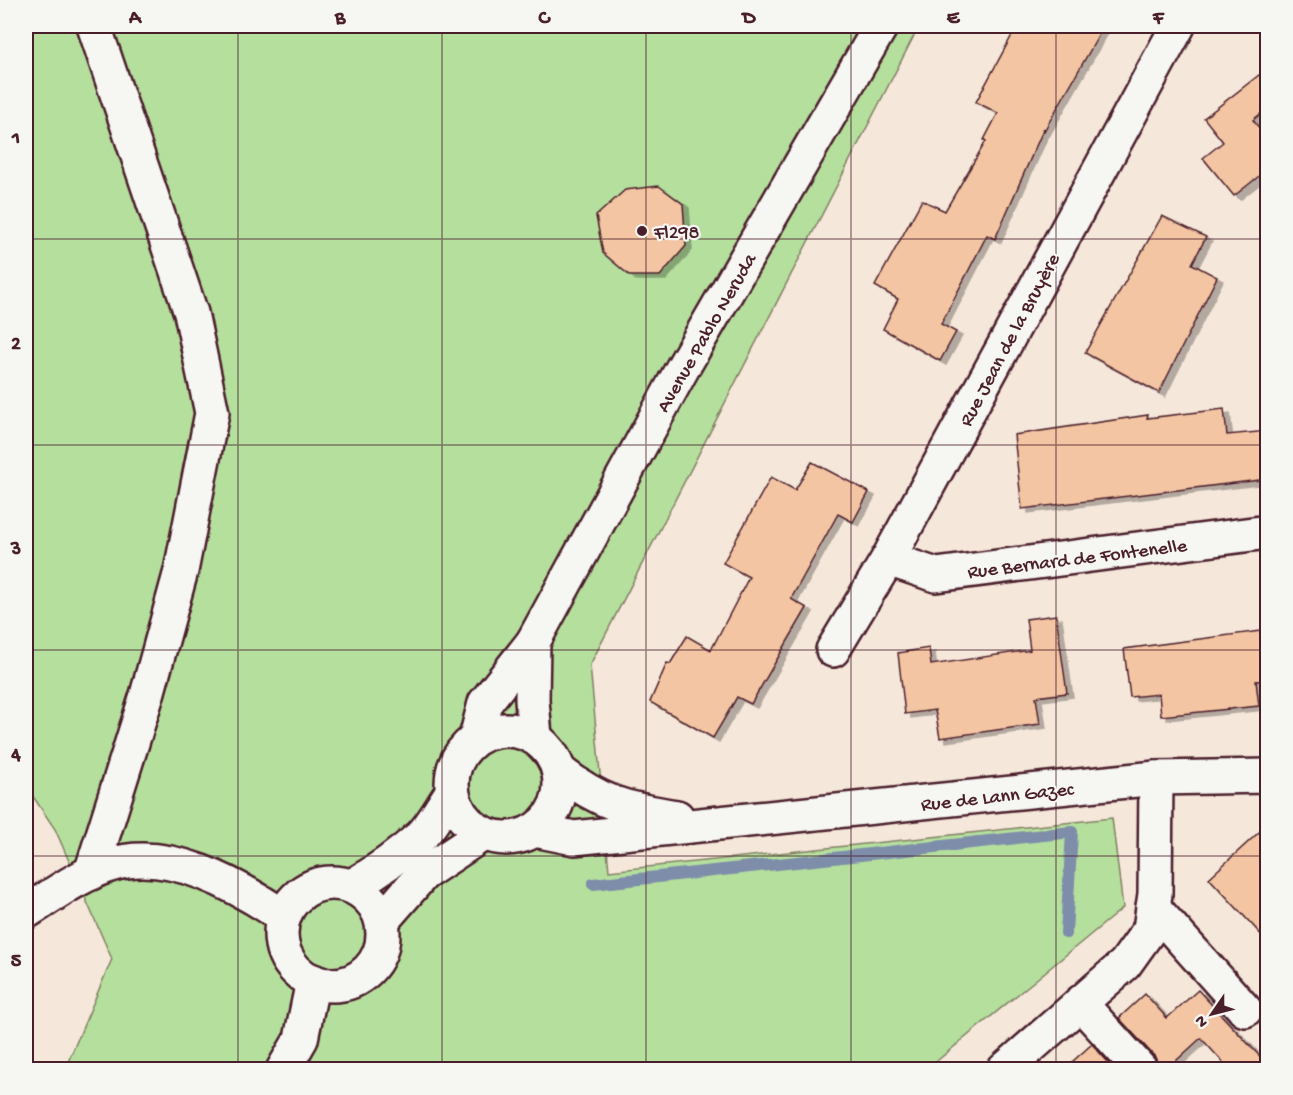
<svg xmlns="http://www.w3.org/2000/svg" width="1293" height="1095" font-family="'Gochi Hand',sans-serif">
  <style>
    .green { fill: #b5df9d; stroke: #807f64; stroke-width: 1.5 }
    .lines { fill: none; stroke-linecap: round; stroke-linejoin: round }
    .stream { stroke: #7d8daa; stroke-width: 12 }
    .building { fill: #f3c5a3; stroke: #4a1f2b; stroke-width: 1.5; filter: url(#shadow) }
    .minor-casing { stroke: #4a1f2b; stroke-width: 38 }
    .major-casing { stroke: #4a1f2b; stroke-width: 38 }
    .minor { stroke: #f6f6f2; stroke-width: 33 }
    .major { stroke: #f6f6f2; stroke-width: 33 }
    .grid { fill: none; stroke: #4a1f2b; stroke-width: 1.5; stroke-opacity: 0.55 }
    .poi-dot { fill: #4a1f2b; stroke: #f6f6f2; stroke-width: 2 }
    .labels { text-anchor: middle; stroke-width: 4.5; stroke-linejoin: round; paint-order: stroke }
    .poi-label { font-size: 20px; fill: #4a1f2b; stroke: #f6f6f2; text-anchor: start }
    .street-label { font-size: 20px; fill: #4a1f2b; stroke: #f6f6f2 }
    .neatline { fill: none; stroke: #4a1f2b; stroke-width: 2 }
    .grid-label { font-size: 20px; text-anchor: middle; font-weight: bold; fill: #4a1f2b }
  </style>
  <defs>
    <filter id="shadow"><feDropShadow dx="6" dy="4" stdDeviation="0" flood-color="#0004"/></filter>
  </defs>
  <rect width="100%" height="100%" fill="#f5e7da"/>
  <filter id="ink" filterUnits="userSpaceOnUse"><feTurbulence type="fractalNoise" baseFrequency=".0167" numOctaves="2"/><feDisplacementMap in="SourceGraphic" scale="12" xChannelSelector="R" yChannelSelector="G"/><feConvolveMatrix kernelMatrix="1 2 1 2 8 2 1 2 1" color-interpolation-filters="sRGB"/></filter>
  <g filter="url(#ink)">
    <polygon class="green" points="26,26 919,26 590,665 609,871 1112,818 1123,908 927,1069 65,1069 112,959 55,829 26,786"/>
    <g class="lines">
      <polyline class="stream" points="593,884 1072,832 1066,933"/>
    </g>
    <g class="building">
      <polygon points="1017,26 1104,26 1044,131 1044,128 995,239 987,235 941,324 956,332 940,361 883,329 898,299 875,286 922,200 945,211 986,141 984,140 998,113 976,102"/>
      <polygon points="1268,68 1268,108 1253,120 1268,140 1268,169 1234,196 1203,158 1223,142 1204,118"/>
      <polygon points="659,186 683,204 686,246 660,276 630,276 603,253 596,216 625,190"/>
      <polygon points="1162,216 1206,237 1192,264 1217,277 1159,393 1085,353"/>
      <polygon points="1224,409 1227,435 1268,431 1268,479 1022,509 1014,435 1148,415 1147,418"/>
      <polygon points="812,462 869,492 853,522 838,514 791,599 807,608 751,704 737,697 713,738 650,702 667,663 670,664 687,636 711,650 749,577 723,563 771,477 795,490"/>
      <polygon points="1056,615 1067,693 1036,697 1040,724 940,738 935,710 905,714 898,653 929,648 931,665 1030,650 1026,619"/>
      <polygon points="1268,630 1268,680 1256,681 1259,706 1161,716 1159,694 1130,697 1124,649"/>
      <polygon points="1268,824 1268,942 1209,878"/>
      <polygon points="1198,990 1268,1065 1268,1070 1230,1070 1201,1038 1166,1070 1159,1070 1155,1057 1119,1018 1145,994 1167,1018"/>
      <polygon points="1092,1044 1115,1070 1063,1070"/>
    </g>
    <g class="lines">
      <g class="minor-casing">
        <g id="minor">
          <polyline points="888,559 936,575 1268,532"/>
          <polyline points="833,650 888,559 1178,26"/>
          <path d="M559 771C601 804 626 809 677 817"/>
          <polyline points="535,830 574,838 1156,778 1268,776"/>
          <polyline points="91,873 147,695 181,571 212,413 191,313 94,26"/>
          <polyline points="1153,907 1245,1010"/>
          <path d="M26 912C53 895 80 875 110 865 168 846 237 885 284 917"/>
          <polyline points="1080,1003 1141,1070"/>
          <polyline points="1004,1070 1125,964 1150,929 1155,894 1156,778"/>
        </g>
      </g>
      <g class="major-casing">
        <g id="major">
          <polyline points="533,642 532,700 535,737"/>
          <circle cx="506" cy="784" r="54"/>
          <polyline points="476,738 485,703 533,642 682,369 881,26"/>
          <circle cx="332" cy="934" r="51"/>
          <path d="M352 886C376 872 399 856 420 837 432 826 442 806 452 792"/>
          <polyline points="382,921 423,874 483,834"/>
          <polyline points="283,1070 301,1039 313,981"/>
        </g>
      </g>
      <use href="#minor" class="minor"/>
      <use href="#major" class="major"/>
    </g>
  </g>
  <path class="grid" d="M238 26V1070M442 26V1070M646 26V1070M851 26V1070M1056 26V1070M26 239H1268M26 445H1268M26 650H1268M26 856H1268"/>
  <circle class="poi-dot" cx="642" cy="231" r="6"/>
  <g class="labels">
    <g class="poi-label">
      <text x="654" y="238">Fl298</text>
    </g>
    <g class="street-label">
      <text transform="translate(705 332) rotate(-60)" y="7">Avenue Pablo Neruda</text>
      <text transform="translate(1008 339) rotate(-62)" y="7">Rue Jean de la Bruyère</text>
      <text transform="translate(1077 557) rotate(-7)" y="7">Rue Bernard de Fontenelle</text>
      <text transform="translate(997 795) rotate(-6)" y="7">Rue de Lann Gazec</text>
    </g>
  </g>
  <rect width="1293" height="1095" fill="none" stroke="#f6f6f2" stroke-width="66"/>
  <g transform="translate(1212 1014) rotate(235)" stroke="#f6f6f2" stroke-width="4.5" paint-order="stroke">
  <path d="M0-4.5L10 22L0 15L-10 22Z" fill="#4a1f2b"/>
  <text y="-9" font-size="16" font-weight="bold" text-anchor="middle" fill="#4a1f2b">N</text>
  </g>
  <rect x="33" y="33" width="1227" height="1029" class="neatline"/>
  <g class="grid-label">
    <text x="135" y="23">A</text>
    <text x="340" y="23">B</text>
    <text x="544" y="23">C</text>
    <text x="749" y="23">D</text>
    <text x="953" y="23">E</text>
    <text x="1158" y="23">F</text>
    <text x="16" y="143">1</text>
    <text x="16" y="349">2</text>
    <text x="16" y="554">3</text>
    <text x="16" y="760">4</text>
    <text x="16" y="966">5</text>
  </g>
</svg>
